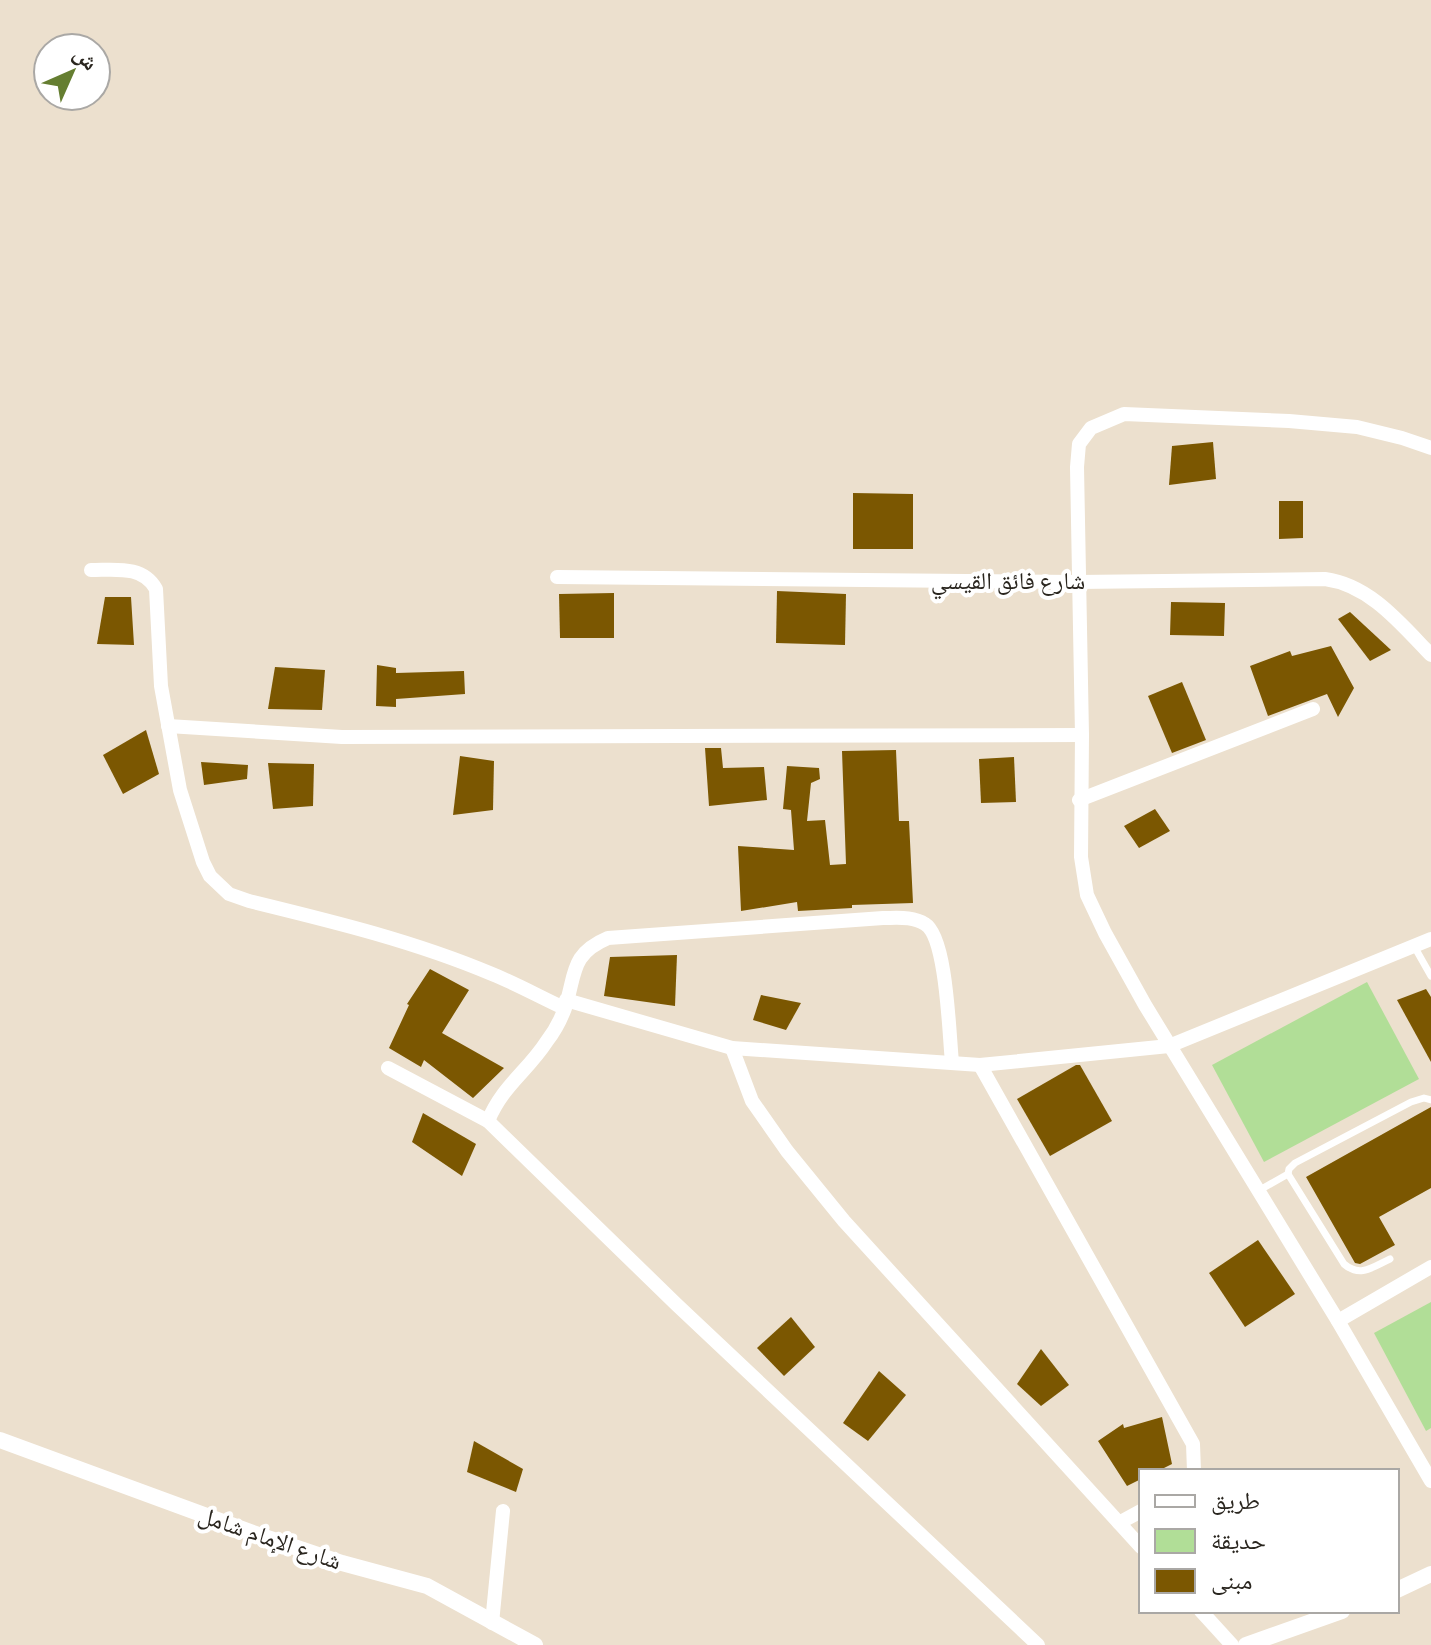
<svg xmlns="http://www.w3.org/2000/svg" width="1431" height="1645" font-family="Barlow,'Noto Naskh Arabic',sans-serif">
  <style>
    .green { fill: #b1de97 }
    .building { fill: #7b5701 }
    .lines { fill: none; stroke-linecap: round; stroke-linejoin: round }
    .service { stroke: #fff; stroke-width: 7 }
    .minor { stroke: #fff; stroke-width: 14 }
    .tertiary { stroke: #fff; stroke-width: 16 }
    .labels { text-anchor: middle; stroke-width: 8; stroke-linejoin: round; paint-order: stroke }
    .street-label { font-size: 24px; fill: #2a261f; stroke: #fff }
  </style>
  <rect width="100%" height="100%" fill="#ece0ce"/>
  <g class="green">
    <polygon points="1367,982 1419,1079 1264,1162 1212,1065"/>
    <polygon points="1431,1302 1431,1428 1426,1431 1374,1333"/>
  </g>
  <g class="building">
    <polygon points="1213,442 1216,479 1169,485 1172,446"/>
    <polygon points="853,493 913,494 913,549 853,549"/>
    <polygon points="1279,501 1303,501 1303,538 1279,539"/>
    <polygon points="777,591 846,594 845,645 776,643"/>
    <polygon points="614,593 614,638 560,638 559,594"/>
    <polygon points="105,597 131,597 134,645 97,644"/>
    <polygon points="1171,602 1225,603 1224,636 1170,635"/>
    <polygon points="1350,612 1391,650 1370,661 1338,619"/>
    <polygon points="1331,646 1354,688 1338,717 1327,694 1268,716 1250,666 1290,651 1292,656"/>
    <polygon points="377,665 396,668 396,673 464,671 465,694 396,699 396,707 376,706"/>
    <polygon points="275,667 325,670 322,710 268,709"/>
    <polygon points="1182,682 1206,740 1172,753 1148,696"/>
    <polygon points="146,730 159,774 123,794 103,755"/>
    <polygon points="705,748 721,748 723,768 764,767 767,800 709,806"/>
    <polygon points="896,750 899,821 909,821 913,903 852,905 852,908 798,911 797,902 741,911 738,846 794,850 791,810 783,809 787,766 819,768 820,779 811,783 807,821 825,820 830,865 846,864 842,751"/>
    <polygon points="460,756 494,761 493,810 453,815"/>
    <polygon points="1014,757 1016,802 981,803 979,759"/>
    <polygon points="201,762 248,765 247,779 204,785"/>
    <polygon points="268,763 314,764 313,806 273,809"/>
    <polygon points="1155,809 1170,831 1139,848 1124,826"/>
    <polygon points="677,955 675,1006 604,996 610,957"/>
    <polygon points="430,969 469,990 442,1033 504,1068 473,1098 424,1060 421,1067 389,1048 409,1005 407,1004"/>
    <polygon points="1426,989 1431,997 1431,1062 1397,1000"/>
    <polygon points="761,995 801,1003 786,1030 753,1020"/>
    <polygon points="1076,1065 1080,1065 1112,1121 1050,1156 1017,1099"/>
    <polygon points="1431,1107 1431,1188 1379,1217 1395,1245 1360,1264 1355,1263 1306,1177"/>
    <polygon points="423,1113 476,1144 462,1176 412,1142"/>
    <polygon points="1258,1240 1295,1294 1245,1327 1209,1273"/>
    <polygon points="791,1317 815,1347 784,1376 757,1348"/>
    <polygon points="1041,1349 1069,1385 1041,1406 1017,1384"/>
    <polygon points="879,1371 906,1395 868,1441 843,1423"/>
    <polygon points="1162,1417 1172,1464 1158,1471 1141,1471 1141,1479 1127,1486 1098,1441 1123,1424 1124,1428"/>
    <polygon points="474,1441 523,1469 516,1492 467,1472"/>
  </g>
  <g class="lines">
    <g class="service">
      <polyline points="1414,946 1431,976"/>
      <polyline points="1258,1191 1288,1174"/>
      <path d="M1390 1259C1373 1267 1360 1278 1344 1264L1288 1174 1289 1169 1295 1163 1411 1102 1424 1098 1431 1100"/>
    </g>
    <g class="minor">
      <polyline points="1431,448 1402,438 1357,427 1289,421 1124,414 1091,428 1079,444 1077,467 1082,735 1081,857 1087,895 1105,933 1145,1005 1338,1321 1431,1481"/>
      <path d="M91 570C115 570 143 565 156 589L161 686 180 790 203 862 210 876 229 894 249 901C331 921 414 941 492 974 517 984 540 997 564 1008"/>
      <path d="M557 577 1078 582 1325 579C1370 585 1401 624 1431 655"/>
      <polyline points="168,726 342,737 1082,735"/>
      <polyline points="1079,800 1313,709"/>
      <polyline points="566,1000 732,1048 980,1065 1169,1046 1431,939"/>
      <polyline points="732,1048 752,1101 787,1151 844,1221 1141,1547"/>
      <polyline points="980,1065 1193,1444 1194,1471"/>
      <polyline points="388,1068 488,1121 676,1304 1038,1645"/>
      <path d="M488 1121C503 1085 527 1072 547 1041 554 1032 561 1019 565 1008 576 974 570 954 608 938L883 918C897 918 913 916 925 924 947 937 949 1035 952 1062"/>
      <polyline points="1338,1321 1431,1267"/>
      <polyline points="1119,1523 1141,1511"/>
      <polyline points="1201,1611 1232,1645"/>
      <polyline points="492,1623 503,1511"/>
    </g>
    <g class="tertiary">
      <polyline points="0,1440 253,1533 342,1563 427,1586 535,1645"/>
      <polyline points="1397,1590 1431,1574"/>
      <polyline points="1246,1645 1342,1611"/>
    </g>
  </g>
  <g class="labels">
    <g class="street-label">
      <text x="1008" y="589">شارع فائق القيسي</text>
      <text transform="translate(270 1538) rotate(19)" y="8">شارع الإمام شامل</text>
    </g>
  </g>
  <rect x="1139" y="1469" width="260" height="144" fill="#ffffff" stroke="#aaa8a5" stroke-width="2"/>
  <rect x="1155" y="1495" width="40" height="12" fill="#ffffff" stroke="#aaa8a5" stroke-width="2"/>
  <text x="1211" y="1509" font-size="24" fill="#2a261f">طريق</text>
  <rect x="1155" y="1529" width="40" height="24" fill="#b1de97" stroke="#aaa8a5" stroke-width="2"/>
  <text x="1211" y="1549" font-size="24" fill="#2a261f">حديقة</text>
  <rect x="1155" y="1569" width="40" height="24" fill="#7b5701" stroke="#aaa8a5" stroke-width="2"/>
  <text x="1211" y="1589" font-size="24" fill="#2a261f">مبنى</text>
  <g transform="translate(72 72) rotate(45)"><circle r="38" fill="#ffffff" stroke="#aaa8a5" stroke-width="2"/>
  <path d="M0-6L14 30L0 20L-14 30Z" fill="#657e31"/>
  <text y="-12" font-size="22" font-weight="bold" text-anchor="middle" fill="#2a261f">ش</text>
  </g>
</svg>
